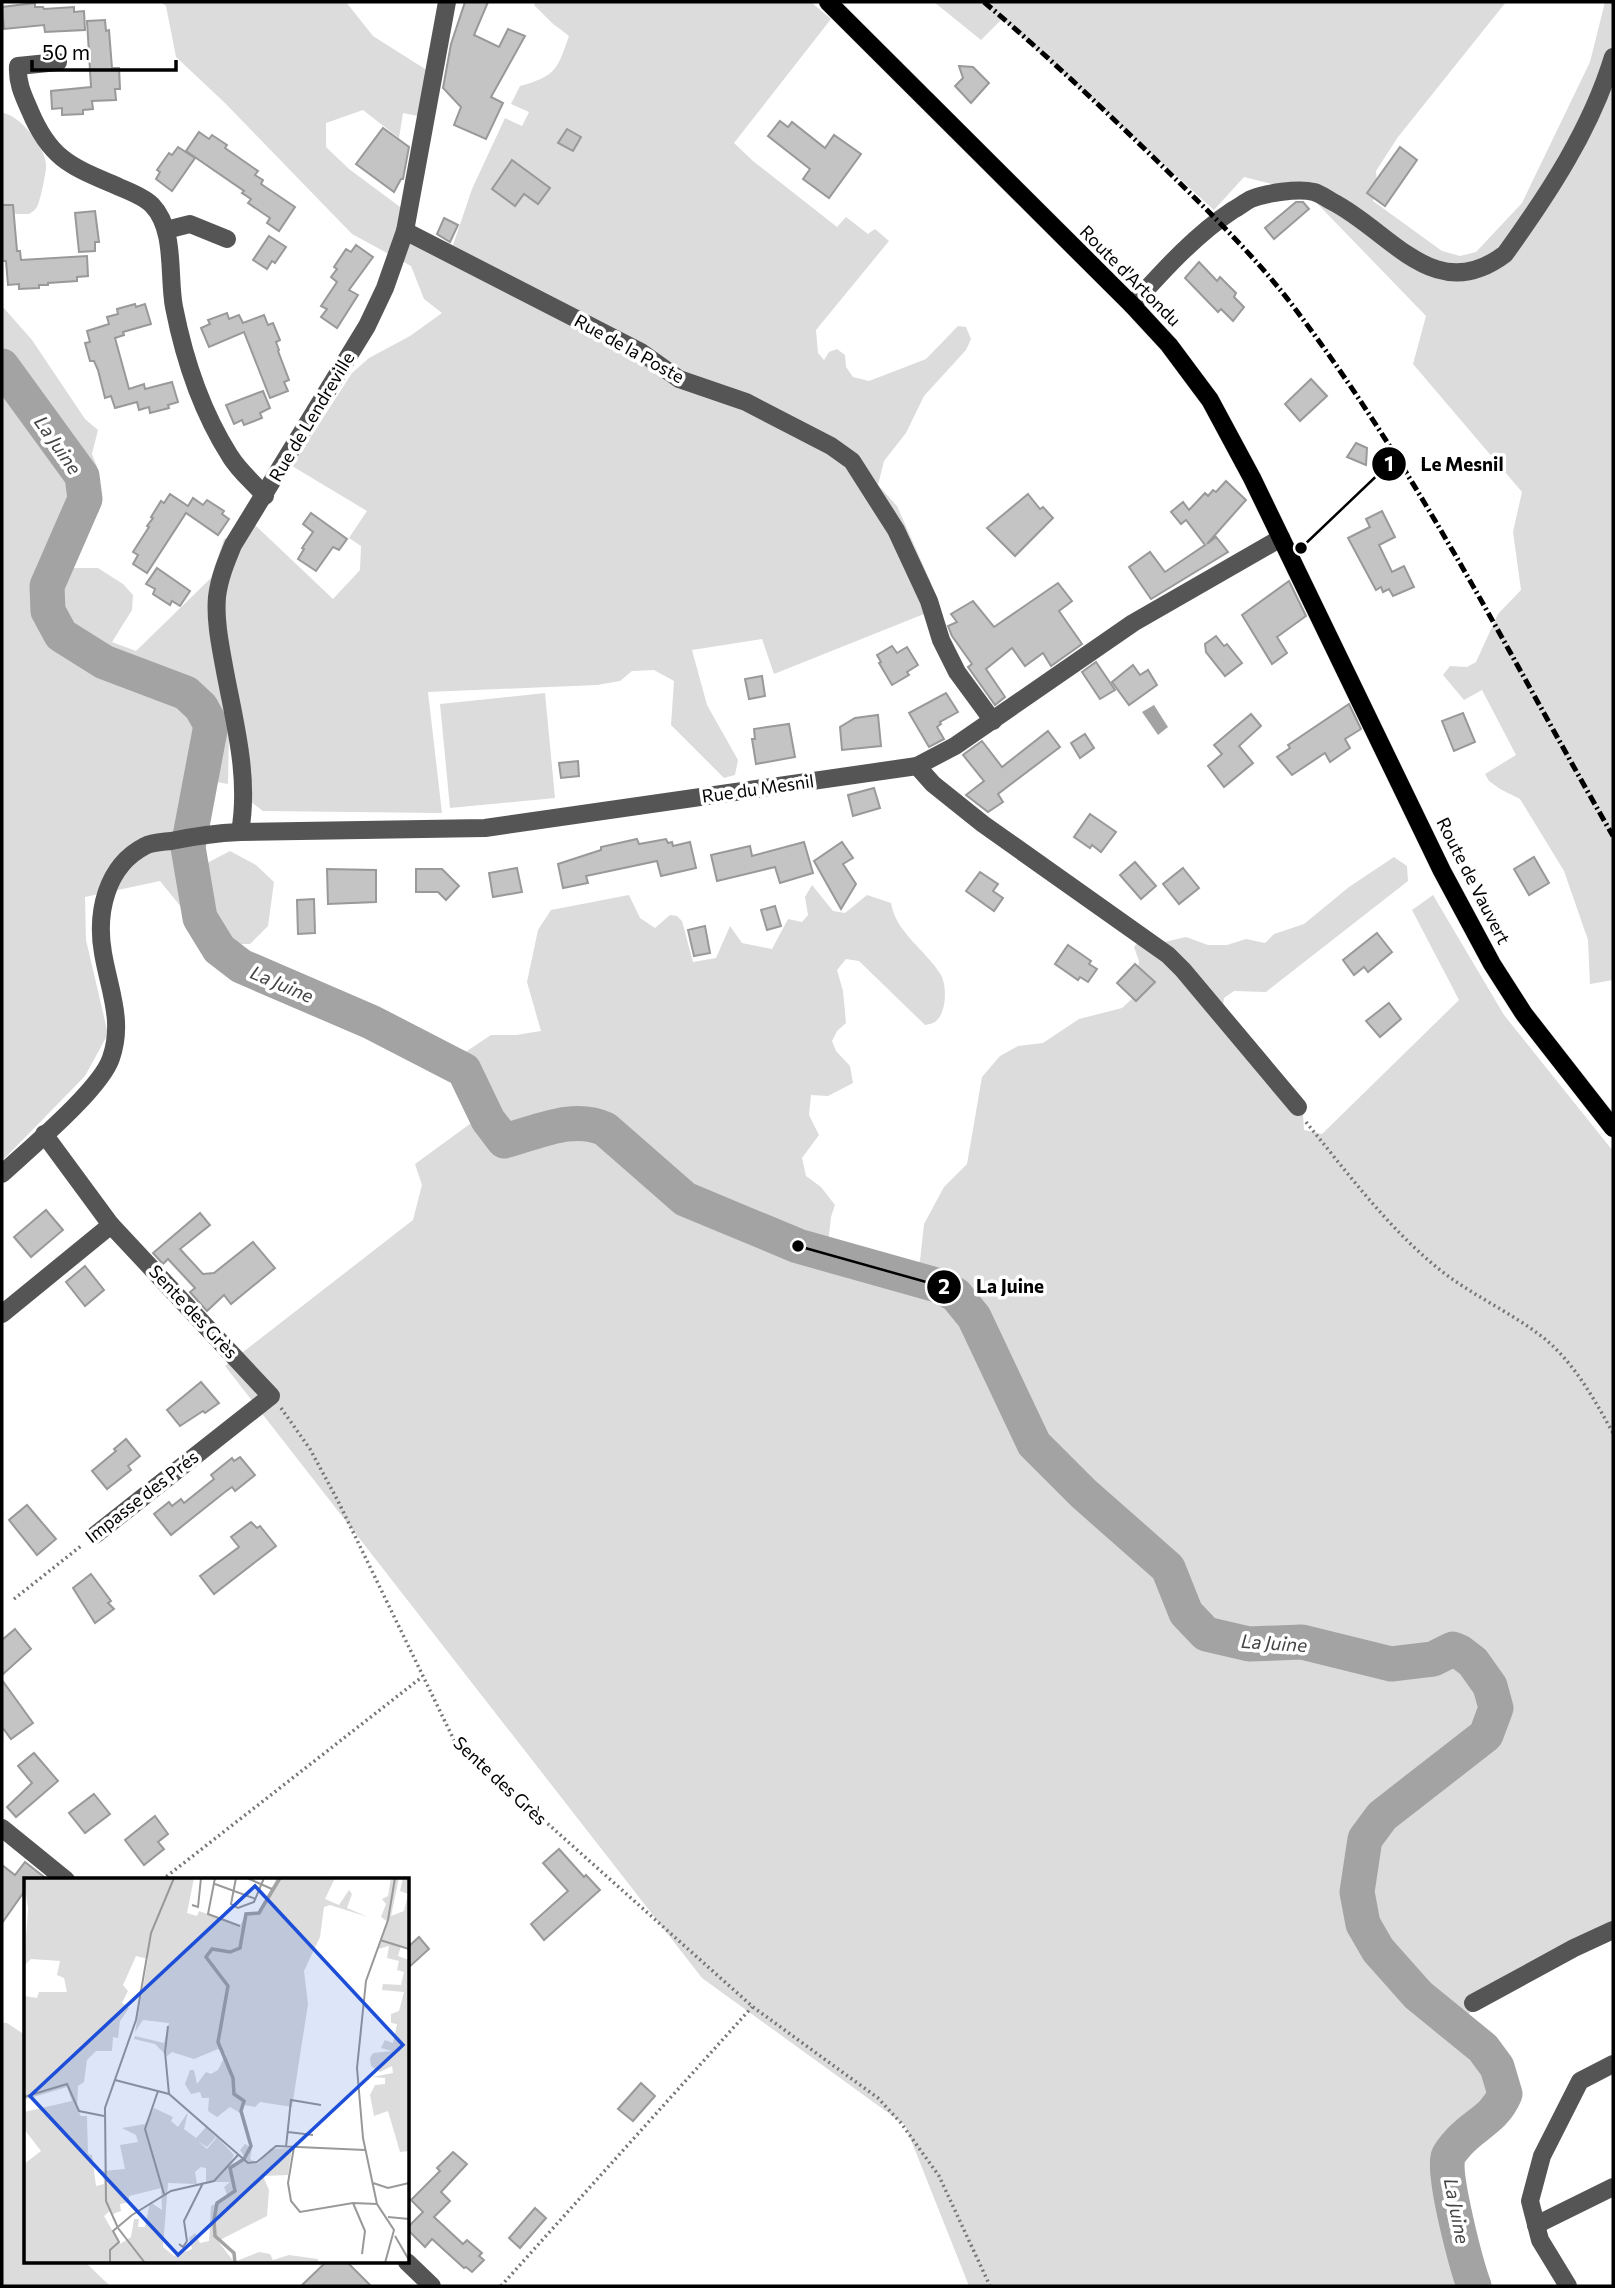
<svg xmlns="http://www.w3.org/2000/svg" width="1615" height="2288" font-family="Commissioner,sans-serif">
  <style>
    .green { fill: #dcdcdc }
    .water { fill: #a3a3a3 }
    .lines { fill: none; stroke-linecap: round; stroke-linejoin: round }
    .river { stroke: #a3a3a3; stroke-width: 35 }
    .building { fill: #c4c4c4; stroke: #999; stroke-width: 2 }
    .major-casing { stroke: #dbdbdb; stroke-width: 19 }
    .path { stroke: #777; stroke-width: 3.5; stroke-dasharray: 2 3.5; stroke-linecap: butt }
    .minor { stroke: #555; stroke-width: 18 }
    .major { stroke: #000; stroke-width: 18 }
    .rail { stroke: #000; stroke-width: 5; stroke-dasharray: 10 3.5 2 3.5; stroke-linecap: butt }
    .labels { text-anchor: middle; stroke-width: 7; stroke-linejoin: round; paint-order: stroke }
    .street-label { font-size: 18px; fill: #000; stroke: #fff }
    .water-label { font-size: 19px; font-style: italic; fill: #444; stroke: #fff }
    .inset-river { fill: none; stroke: #a3a3a3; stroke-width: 3.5 }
    .inset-road { fill: none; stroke: #999; stroke-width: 2 }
    .view { fill: #1d4ed8; fill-opacity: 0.15; stroke: #1d4ed8; stroke-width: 3.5 }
    .inset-edge { fill: none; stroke: #000; stroke-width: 3.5 }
    .leader { fill: none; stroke: #000; stroke-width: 2.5 }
    .callout-dot { fill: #000; stroke: #fff; stroke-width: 2.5 }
    .mark-label { font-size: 21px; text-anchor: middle; font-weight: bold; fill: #fff }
    .callout-label { font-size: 19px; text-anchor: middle; font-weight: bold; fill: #000; stroke: #fff; stroke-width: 7; stroke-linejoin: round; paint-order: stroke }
  </style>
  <rect width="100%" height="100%" fill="#fff"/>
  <g class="green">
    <path d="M161 2H346L373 36 425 69 435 85 418 116 403 113 399 138 363 110 326 123V147L349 169 415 218 409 230 451 251 472 189 505 118 522 126 529 112 511 104 520 86C556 76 557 70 569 36L552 23 534 5 536 2H811L831 19 734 143 753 161 837 227 846 217 868 234 875 229 889 241 816 330 818 353 824 360 829 352 837 349 845 355 846 367 853 377 869 381 926 359 958 326 966 327 971 339 966 350 924 396 906 433 884 461 878 485 897 506 931 583 924 614 774 674 762 639 692 650 707 705 738 760 735 775 724 778 671 725 674 681 654 670 632 671 620 681 597 685 428 692 442 813 263 811 251 802 229 734 228 784 194 778 188 820 178 818 177 861 207 863 230 851 256 865 274 882 268 926 250 944H211L160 881 85 897 86 940 108 1034 85 1076 4 1159 2 1157V306L32 340 85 419 98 430 92 454 97 467 99 511 63 568H98L123 584 133 595 132 610 112 642 136 651 211 578 224 539 255 525 333 599 360 570 361 546 349 538 367 511 292 466 352 373 369 358 410 336 442 313 424 299 411 266 352 234 225 103 176 57 166 6Z"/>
    <polygon points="934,2 1506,2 1398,137 1376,171 1377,182 1373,201 1442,251 1460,256 1476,252 1522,203 1590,62 1605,2 1613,2 1613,980 1590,984 1588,940 1564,871 1520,799 1500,789 1489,781 1485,774 1516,755 1482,690 1464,700 1443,675 1450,666 1467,667 1476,662 1498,614 1521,590 1513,532 1522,492 1413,364 1426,316 1307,193 1244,177 1214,210 1002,19 981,40"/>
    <path d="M2 113C19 114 45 147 46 164 47 170 40 202 37 207 35 210 32 212 29 214H16L2 207Z"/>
    <polygon points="545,693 555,798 450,808 440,704"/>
    <path d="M1394 857 1407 866 1408 881 1266 992 1234 991 1224 998 1222 1015 1303 1113 1304 1130 1322 1134 1459 1000 1412 910 1433 895 1504 1015 1613 1151V1930L1474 2003 1468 2016C1478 2024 1488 2032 1497 2041 1517 2062 1522 2100 1500 2121 1485 2134 1463 2143 1457 2162L1489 2286H969L905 2125 702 1978 225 1366 413 1220 422 1185 415 1164 478 1118 467 1104 455 1079 461 1055 491 1035H516L541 1031 527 982 538 930 551 910 629 895 640 918 655 928 670 915 677 916 682 921 693 962 716 958 730 926 742 943 772 949 788 919 802 922 808 915 805 897 812 885 833 911 845 913 867 895 891 903C896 933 926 950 941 975 947 986 947 1013 935 1022 932 1024 928 1024 925 1025L859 961 846 959 837 970 843 991 846 1023 837 1031 832 1041 836 1051 850 1066 853 1083 828 1096 811 1095 809 1115 819 1135 802 1158 806 1176 821 1187 835 1205 831 1217 826 1261 852 1279 887 1280 920 1261 924 1224 944 1187 967 1164 982 1077 1000 1056 1018 1046 1043 1043 1079 1019 1122 1008 1134 997 1139 961 1134 947 1143 937 1160 943 1186 937 1208 945H1227L1246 939 1265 943 1274 934 1304 924 1349 887Z"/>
    <polygon points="2,2023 7,2023 22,2033 26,2029 26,2262 85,2262 110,2286 2,2286"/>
  </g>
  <polygon class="water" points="1154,705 1168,727 1158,735 1142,712"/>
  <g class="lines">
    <path class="river" d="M2 366 82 476 85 499 47 586 48 611 61 635 104 662 186 693 201 707 211 725 188 847 200 918 219 949 241 966 371 1022 464 1070 488 1120 504 1141C536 1133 573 1114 605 1129L685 1199 798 1246 940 1286 956 1295 974 1317 1034 1444 1083 1493 1168 1568 1186 1613 1206 1634 1249 1644 1302 1642 1391 1664 1433 1659 1453 1649 1460 1652 1473 1662 1490 1686 1496 1708 1486 1735 1382 1816 1365 1839 1357 1892 1363 1924 1378 1950 1418 1995 1483 2048 1497 2067 1505 2094C1494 2120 1474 2124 1457 2144 1454 2148 1449 2153 1448 2157 1443 2177 1466 2264 1474 2286"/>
  </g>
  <g class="building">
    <polygon points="465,2 488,2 474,35 499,47 508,29 525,36 491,97 503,103 486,139 454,125 461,107 443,88 451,44"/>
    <polygon points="35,3 35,7 43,7 44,9 74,7 74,12 84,11 85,30 45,32 44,25 4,29 2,7"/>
    <polygon points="105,20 106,31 109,30 112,68 119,68 120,89 115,89 116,100 92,101 93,109 83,110 83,114 62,115 62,108 52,109 51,91 91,87 87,21"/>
    <polygon points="959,66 973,67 989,83 971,103 955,86 963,78"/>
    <polygon points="780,121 788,127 792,122 825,148 834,135 861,154 829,198 803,179 810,169 768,136"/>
    <polygon points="383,128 409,147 403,179 401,179 394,192 356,164"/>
    <polygon points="567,129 581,137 573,151 558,143"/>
    <polygon points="199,132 209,139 212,135 227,145 225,148 258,171 255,175 263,180 261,184 295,207 279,231 267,223 270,218 248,203 251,199 242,193 244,191 186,151"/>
    <polygon points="178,147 195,158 172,191 156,179 160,172 157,170 169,153 172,155"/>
    <polygon points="1400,147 1417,160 1385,206 1367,193"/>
    <polygon points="512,160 550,188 538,204 524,194 515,206 492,189"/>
    <polygon points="1296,202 1303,202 1309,209 1274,239 1265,228"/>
    <polygon points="2,205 13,205 17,251 20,251 21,260 87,256 88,276 77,277 77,281 48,283 48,285 39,285 39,288 19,289 19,284 8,285 6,261 2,261"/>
    <polygon points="95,211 99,242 95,242 95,251 79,252 75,213"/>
    <polygon points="444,218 458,225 450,242 437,234"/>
    <polygon points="269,236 286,247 275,263 272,261 267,269 253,260"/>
    <polygon points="356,245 373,257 349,290 358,295 337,328 321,317 327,309 321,306 337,282 331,277 337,269 334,267 346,249 351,252"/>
    <polygon points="1199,262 1217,281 1220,277 1236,293 1234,297 1244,307 1233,321 1221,309 1218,312 1185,278"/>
    <polygon points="135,304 136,307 145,304 151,324 123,332 124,335 115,338 129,389 144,384 145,389 172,382 178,402 168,405 169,408 150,413 149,407 139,410 137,402 115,408 111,396 105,398 98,370 94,361 90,361 85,343 90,342 87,331 109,324 107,317 118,314 117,309"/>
    <polygon points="227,313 229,319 239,315 243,323 264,315 268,325 273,323 280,340 276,342 279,350 278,351 289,380 284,382 288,391 270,398 244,332 209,347 201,328 210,324 208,320"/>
    <polygon points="1311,379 1327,396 1300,421 1285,404"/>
    <polygon points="263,391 270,408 260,413 262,418 244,425 242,420 234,424 226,405"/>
    <polygon points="1356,443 1367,448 1366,465 1347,457"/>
    <polygon points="1226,481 1246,500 1207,544 1216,537 1228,552 1151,599 1129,567 1150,552 1165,572 1205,545 1186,520 1181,524 1171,512 1183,502 1189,510 1205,493 1208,496 1213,490 1216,492"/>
    <polygon points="170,494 188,506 193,498 203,505 207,500 224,511 222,514 229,519 218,535 186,513 147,573 133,564 138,555 133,552 149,527 147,526 153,518 151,517 161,501 164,503"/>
    <polygon points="1028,494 1040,509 1043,507 1053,518 1015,556 987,528"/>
    <polygon points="1382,511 1395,537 1379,545 1392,572 1404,566 1414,587 1393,596 1389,589 1383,592 1381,587 1376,590 1348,538 1370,527 1366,519"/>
    <polygon points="311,513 347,539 339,550 333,547 316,571 298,559 304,549 302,548 313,532 303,524"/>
    <polygon points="157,568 190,591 180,606 172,601 170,605 153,594 155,589 146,584"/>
    <polygon points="1289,581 1306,616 1277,637 1287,653 1272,664 1242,615"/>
    <polygon points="1058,583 1072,601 1059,611 1082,644 1051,666 1043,653 1025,666 1012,648 986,669 1005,697 995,705 968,667 972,664 952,636 948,626 957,622 951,614 973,601 994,627"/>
    <polygon points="1216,636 1224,646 1227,644 1242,663 1225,676 1206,652 1205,644"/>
    <polygon points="892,646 897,653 907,647 918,665 907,672 909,675 892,685 879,663 881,662 877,655"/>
    <polygon points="1096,662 1115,690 1100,699 1082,672"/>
    <polygon points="1133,665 1140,675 1148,670 1157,685 1129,705 1112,682"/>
    <polygon points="762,676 765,696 749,699 745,679"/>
    <polygon points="946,693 958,712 940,722 941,724 937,727 944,739 929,747 909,713"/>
    <polygon points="1349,704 1361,729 1345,739 1350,748 1330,762 1325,753 1292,775 1277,757 1290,748 1288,745"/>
    <polygon points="1463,713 1475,742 1454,751 1442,721"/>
    <polygon points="1251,714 1261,726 1239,746 1253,763 1224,787 1208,766 1222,754 1214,745"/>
    <polygon points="878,715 881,746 842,750 840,727 855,718"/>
    <polygon points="789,724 795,757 756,764 752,739 755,739 754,729"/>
    <polygon points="1048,731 1060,747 998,794 1003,802 988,812 966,795 984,781 963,755 975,746 982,741 1002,767"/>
    <polygon points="1085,734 1094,748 1080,758 1071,743"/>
    <polygon points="578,761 579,776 561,778 559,763"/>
    <polygon points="874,788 880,808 853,816 848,795"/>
    <polygon points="1090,814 1116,832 1101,852 1092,845 1090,848 1074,837"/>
    <polygon points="637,839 639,844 666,839 668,843 672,842 673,846 690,842 696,868 661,876 657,861 586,876 588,883 563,888 558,864 601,850 601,847"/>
    <polygon points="804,842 813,873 780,883 775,867 717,881 711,855 750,846 752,856"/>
    <polygon points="842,842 853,858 843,864 856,884 841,909 814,861"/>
    <polygon points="1534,857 1549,883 1529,895 1514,869"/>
    <polygon points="1135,862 1156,886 1141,899 1120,875"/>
    <polygon points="517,868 522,892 493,897 489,873"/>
    <polygon points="1183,868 1199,888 1179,904 1163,884"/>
    <polygon points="327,869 376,870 376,902 328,904"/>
    <polygon points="416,869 442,869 459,886 446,900 438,892 416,892"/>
    <polygon points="980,872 998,884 993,891 1003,898 994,911 966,891"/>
    <polygon points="314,899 315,933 298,934 297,900"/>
    <polygon points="775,906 781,926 767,930 761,910"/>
    <polygon points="705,926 710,953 694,956 688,930"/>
    <polygon points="1377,933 1392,952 1368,972 1364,967 1354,975 1343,960"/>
    <polygon points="1068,945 1091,961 1089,964 1097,969 1088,982 1080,977 1078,980 1055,964"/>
    <polygon points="1135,964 1155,982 1136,1001 1117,983"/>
    <polygon points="1389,1003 1401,1019 1380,1037 1366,1021"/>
    <polygon points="46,1210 63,1230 31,1257 14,1237"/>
    <polygon points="200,1213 210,1225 180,1249 203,1274 214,1273 253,1242 275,1268 231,1304 224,1295 207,1311 190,1292 195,1288 168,1259 163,1264 153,1253"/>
    <polygon points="85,1266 104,1290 85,1306 66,1282"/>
    <polygon points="201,1382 219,1403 205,1413 203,1411 180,1426 167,1410"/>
    <polygon points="126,1439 140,1456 128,1466 131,1470 107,1489 92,1471 116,1451 114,1449"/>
    <polygon points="240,1457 255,1475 235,1491 232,1487 225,1492 171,1535 154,1514 169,1502 172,1506 181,1499 184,1503 214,1479 211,1475 232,1458 234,1461"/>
    <polygon points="27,1505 56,1539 37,1555 9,1520"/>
    <polygon points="251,1522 257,1528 260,1526 276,1546 214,1594 200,1576 239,1547 231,1537"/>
    <polygon points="91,1574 111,1601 108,1603 114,1609 95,1623 73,1588"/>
    <polygon points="15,1629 31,1649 2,1675 2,1640"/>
    <polygon points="2,1680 33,1723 11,1739 2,1727"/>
    <polygon points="34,1753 58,1781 16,1817 7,1807 32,1783 18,1766"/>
    <polygon points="94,1794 110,1814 85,1833 69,1813"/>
    <polygon points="155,1816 168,1834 158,1842 164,1849 144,1865 125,1840"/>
    <polygon points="559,1849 584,1877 586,1875 600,1890 544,1940 531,1924 568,1891 543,1863"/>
    <polygon points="25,1862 48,1880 26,1880 26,1889 2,1923 2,1865 15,1875"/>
    <polygon points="419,1937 429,1949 408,1968 408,1947"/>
    <polygon points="641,2083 655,2096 633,2121 618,2109"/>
    <polygon points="453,2152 467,2164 441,2192 450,2201 434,2217 463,2244 467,2240 482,2253 479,2256 484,2260 472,2272 466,2267 464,2268 432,2239 425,2247 408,2230 408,2227 423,2212 411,2200 440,2171 437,2168"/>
    <polygon points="535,2208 546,2218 520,2248 509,2238"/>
    <polygon points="326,2262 347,2262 371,2286 301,2286"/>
  </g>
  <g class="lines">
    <g class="major-casing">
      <polyline id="major" points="828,2 1132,305 1169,345 1210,400 1252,478 1442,871 1492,964 1524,1014 1613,1128"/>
    </g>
    <g class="path">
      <path d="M1306 1122C1346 1171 1385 1224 1434 1265 1468 1294 1510 1311 1545 1339 1575 1364 1594 1399 1613 1433"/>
      <polyline points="281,1408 310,1449 338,1501 454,1740 753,2007 878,2098 901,2123 939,2176 990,2286"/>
      <polyline points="14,1599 81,1546"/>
      <polyline points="162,1880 422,1677"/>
      <polyline points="501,2286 752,2007"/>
    </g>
    <g class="minor">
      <path d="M58 62 18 66C17 83 23 95 30 111 51 161 73 167 119 187 129 191 144 197 152 205 176 230 168 276 174 307 184 358 202 412 230 456 239 471 254 483 265 496"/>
      <polyline points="166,230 190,224 227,239"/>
      <polyline points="405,231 641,352 679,379 746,402 831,446 852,461 896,530 929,601 941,640 957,672 993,721"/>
      <path d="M1132 305C1163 271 1194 236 1233 210 1239 207 1245 202 1251 199 1266 193 1298 188 1314 192 1321 194 1327 199 1333 202 1391 232 1435 307 1505 254 1549 193 1591 129 1613 57"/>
      <polyline points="917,766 933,784 983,824 1168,955 1183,970 1298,1107"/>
      <path d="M240 832C250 776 234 721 224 666 220 644 215 620 217 597 219 579 226 562 233 545L367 326 385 288 405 231 447 2"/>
      <polyline points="44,1134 111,1225 271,1396 95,1535"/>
      <path d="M2 1174C29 1149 101 1089 111 1058 124 1021 109 989 103 953 96 913 106 866 145 846 152 842 163 842 171 841 195 836 217 833 240 832L485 828 917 766 955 746 1133 623 1281 538"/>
      <polyline points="2,1314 111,1225"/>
      <polyline points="2,1828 66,1880"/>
      <polyline points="1473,2003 1574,1948 1613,1930"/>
      <polyline points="1536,2225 1613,2187"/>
      <polyline points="407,2262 432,2286"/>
      <polyline points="1568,2286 1540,2240 1530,2201 1542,2156 1580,2081 1613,2064"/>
    </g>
    <use href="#major" class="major"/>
    <path class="rail" d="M984 2C1042 51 1097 103 1152 156 1202 205 1254 254 1296 310 1420 474 1511 659 1613 836"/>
  </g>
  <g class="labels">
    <g class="street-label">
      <text transform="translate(1130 276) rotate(45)" y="6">Route d'Artondu</text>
      <text transform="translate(629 349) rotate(29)" y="6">Rue de la Poste</text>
      <text transform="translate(312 417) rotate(-59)" y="6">Rue de Lendreville</text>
      <text transform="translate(758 789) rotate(-8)" y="6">Rue du Mesnil</text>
      <text transform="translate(1473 881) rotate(63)" y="6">Route de Vauvert</text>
      <text transform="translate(193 1312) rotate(47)" y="6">Sente des Grès</text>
      <text transform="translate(142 1497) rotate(-38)" y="6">Impasse des Prés</text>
      <text transform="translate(500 1781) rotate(43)" y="6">Sente des Grès</text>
    </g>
    <g class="water-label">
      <text transform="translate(58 445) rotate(55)" y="7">La Juine</text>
      <text transform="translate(282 984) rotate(23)" y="7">La Juine</text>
      <text transform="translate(1274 1643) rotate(4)" y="7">La Juine</text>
      <text transform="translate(1457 2211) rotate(79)" y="7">La Juine</text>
    </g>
  </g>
  <g transform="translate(24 1878)">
    <rect width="385" height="385" fill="#fff"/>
    <path d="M0 0H170L163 35 173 38 175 33 216 48 222 35H233L253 0H311L301 21 315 27 325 12 328 16 323 30 344 39 306 27 300 29 296 59 280 93 284 126 268 229 236 224 231 229 220 227 216 235 206 229 193 239 184 233 185 220H178L176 214 167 216 161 206 166 192H170L173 206 182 194 187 196 194 192 202 176 194 171 170 181 148 174 143 178 131 166 110 161 111 158 140 165 145 145 119 142 111 154 124 81 112 78 99 107 104 113 98 125 105 130 96 143 94 160 89 159 88 173H72L63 182 60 204 54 208 53 231 57 238H63L64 276 68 277 72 308 80 306 79 293 101 291 96 267 114 264 112 257 98 250 121 246 130 230 149 239 147 243 154 249 164 234 160 251 172 260 182 249 192 259 183 269 174 263 183 271 193 259 210 277 205 287 222 281 216 272 221 266 228 270 226 281 234 286 246 271 268 270 264 297 239 298 245 312 243 338 194 363 210 384 235 374 246 376 249 382 265 377 294 381V385H0V286L17 273 0 251V234L48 223 43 209 0 222V118L13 120 15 114H43L40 100 33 97 36 83 7 81 0 88 4 31ZM177 289 182 290V304H206L200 309 204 319 187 328 185 363 176 365 171 355 165 360 168 371 150 378 139 369 144 305 173 306 171 294ZM137 310 138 332 126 324 121 349H114L115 341H110L107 359 96 366 80 338 87 332 89 336 97 333 96 326 105 324V318ZM367 0H375L367 38 380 33 384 16 376 13 379 0H385V70L377 68 374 78 385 82V273L376 274 364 233 350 238 346 217 351 207 361 206V200L348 199 369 195 368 188 356 194 347 188 346 180 349 175 368 173 357 170 361 162 369 165 373 146 367 145V136L375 133 380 114 358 112 359 106 377 107 380 94 373 92 375 83 363 80 365 68 354 71 364 44 357 39 362 26 358 21 364 18Z" fill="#dcdcdc" fill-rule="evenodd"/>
    <path class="inset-river" d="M211 385 210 375 191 358 190 342 193 325 211 313 206 290 220 281 227 268 217 233 220 223 210 216 209 200 194 164 204 108 182 79 188 71 206 74 216 70 222 36 235 35 256 0"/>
    <path class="inset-road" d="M191 0 184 36 216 48M212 0 207 26 214 30 230 24 240 0M223 0 248 11M191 6 232 21M168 27 174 29 177 0M356 62 385 71M144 148 141 174 145 216M91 202 145 216 224 285 233 284 252 268 341 272M134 213 121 251 140 316M0 219 43 206 55 233 80 238M264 254 289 257M262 269 267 222 297 227M270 269 264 305 267 323 276 334 329 325 353 326M349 305 364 310 385 305M329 325 341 353 338 376M364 339 385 341M371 358 385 382M155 366 159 369 163 363 160 343 179 305M86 385V372L95 364 89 353 108 337 147 313 190 303 214 277M121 385 94 350 82 323 81 230 112 142 127 55 150 0M361 385 370 352 353 326 339 260 333 190 342 103 364 42 371 0"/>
    <path class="view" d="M231 8 379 167 154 377 6 218Z"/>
    <rect width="385" height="385" class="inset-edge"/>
  </g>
  <path class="leader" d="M1301 548L1389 464M798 1246L944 1287"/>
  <g class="callout-dot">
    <circle cx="1301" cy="548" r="7"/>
    <circle cx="798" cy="1246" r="7"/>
    <circle cx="1389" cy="464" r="18"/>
    <circle cx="944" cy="1287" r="18"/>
  </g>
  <g class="mark-label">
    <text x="1389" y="471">1</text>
    <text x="944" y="1294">2</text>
  </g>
  <g class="callout-label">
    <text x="1462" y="471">Le Mesnil</text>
    <text x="1010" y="1293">La Juine</text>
  </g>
  <rect width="1615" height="2288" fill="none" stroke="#000000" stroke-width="7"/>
  <path d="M32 60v10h144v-10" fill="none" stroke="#000000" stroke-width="3.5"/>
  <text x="42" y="60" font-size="21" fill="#000000" stroke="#ffffff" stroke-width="5" paint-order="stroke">50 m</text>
</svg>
